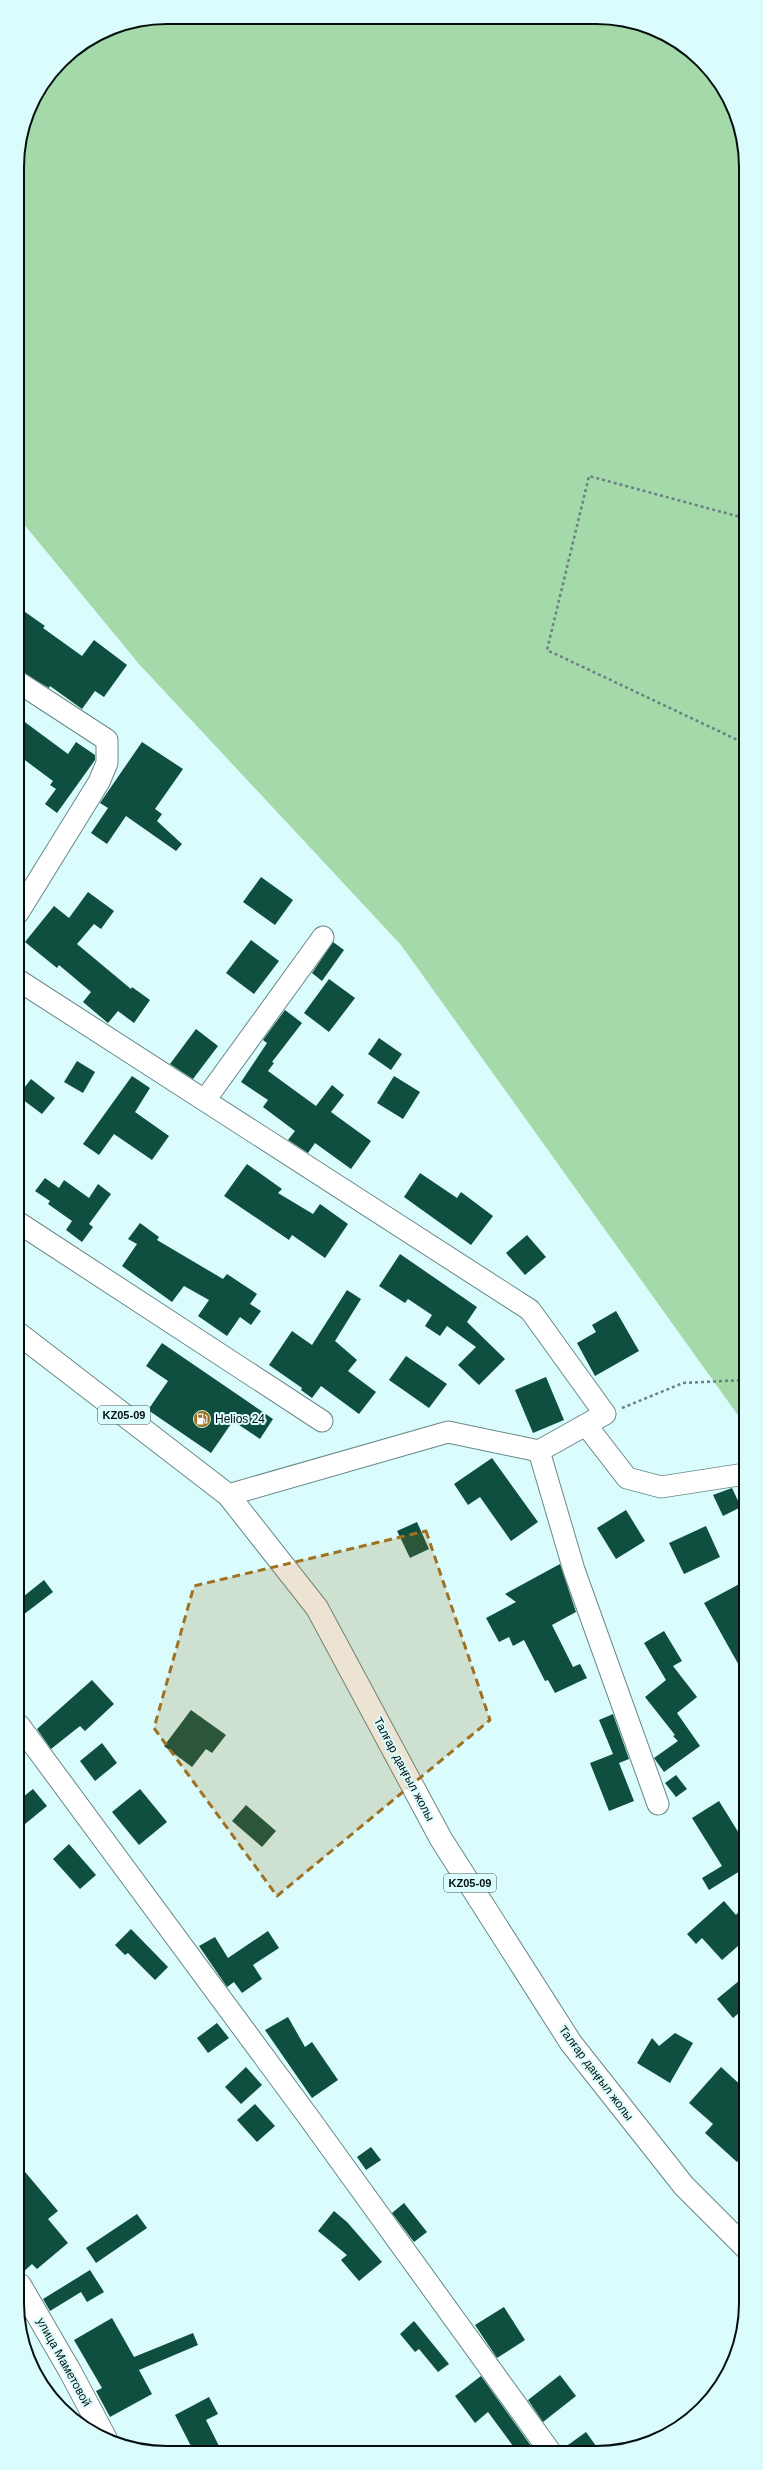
<svg xmlns="http://www.w3.org/2000/svg" width="763" height="2470" font-family="Helvetica,sans-serif">
  <style>
    .green { fill: #a4d9aa }
    .building { fill: #0f4f3f }
    .lines { fill: none; stroke-linecap: round; stroke-linejoin: round }
    .street-casing { stroke: #698888; stroke-width: 23 }
    .secondary-casing { stroke: #698888; stroke-width: 24 }
    .primary-casing { stroke: #698888; stroke-width: 24 }
    .path { stroke: #6b8080; stroke-width: 2.5; stroke-dasharray: 3 3; stroke-linecap: butt }
    .street { stroke: #fff; stroke-width: 21 }
    .secondary { stroke: #fff; stroke-width: 22 }
    .primary { stroke: #fff; stroke-width: 22 }
    .marked { fill: #9f7223; fill-opacity: 0.2; stroke: #9f7223; stroke-width: 3; stroke-dasharray: 8 5; stroke-linejoin: round }
    .labels { text-anchor: middle; stroke-width: 4; stroke-linejoin: round; paint-order: stroke }
    .shield { fill: #dafcfc; stroke: #455; stroke-width: 1 }
    .shield-label { font-size: 11px; font-weight: bold; fill: #040e0e }
    .poi-label { font-size: 12px; fill: #040e0e; stroke: #dafcfc; text-anchor: start }
    .street-label { font-size: 12px; fill: #040e0e; stroke: #dafcfc }
    .rim { fill: none; stroke: #040e0e; stroke-width: 2 }
  </style>
  <rect width="100%" height="100%" fill="#dafcfc"/>
  <polygon class="green" points="167,17 625,20 671,37 702,61 730,100 743,138 745,1425 401,945 139,664 18,517 17,157 29,109 61,61 110,28"/>
  <g class="building">
    <polygon points="18,607 45,626 43,628 82,656 94,640 127,665 104,697 95,691 82,709 50,686 49,688 18,670"/>
    <polygon points="18,717 68,754 76,742 95,755 95,760 57,813 45,804 56,789 50,785 53,781 18,755"/>
    <polygon points="142,742 183,769 155,809 162,814 157,821 182,844 176,851 126,816 107,844 91,833 108,808 100,803"/>
    <polygon points="261,877 293,900 275,925 243,902"/>
    <polygon points="88,892 114,911 101,929 94,924 77,944 131,989 132,987 150,1000 134,1023 118,1011 108,1023 83,1002 91,992 59,965 57,968 25,942 54,906 69,918"/>
    <polygon points="251,940 279,961 254,994 226,973"/>
    <polygon points="333,942 344,950 322,981 312,973"/>
    <polygon points="329,979 355,998 329,1032 304,1013"/>
    <polygon points="285,1010 302,1023 272,1062 274,1063 268,1071 316,1106 332,1085 344,1095 331,1112 371,1141 351,1169 315,1143 308,1153 288,1140 295,1131 263,1107 268,1100 241,1082 267,1043 263,1040"/>
    <polygon points="196,1029 218,1046 193,1079 170,1064"/>
    <polygon points="379,1038 402,1054 391,1070 368,1054"/>
    <polygon points="77,1061 95,1072 83,1093 64,1082"/>
    <polygon points="132,1076 150,1088 135,1112 169,1136 152,1160 114,1134 99,1155 83,1144"/>
    <polygon points="394,1076 420,1092 403,1119 377,1103"/>
    <polygon points="31,1079 55,1098 42,1114 18,1096"/>
    <polygon points="247,1164 282,1189 278,1193 313,1214 320,1204 348,1224 325,1258 292,1235 289,1240 224,1196"/>
    <polygon points="420,1173 457,1198 461,1192 493,1216 471,1245 404,1197"/>
    <polygon points="45,1178 59,1188 64,1180 89,1198 98,1184 111,1194 89,1224 93,1227 82,1242 66,1230 72,1221 48,1204 50,1201 35,1191"/>
    <polygon points="140,1223 159,1237 157,1240 223,1279 227,1274 257,1294 250,1304 261,1311 251,1325 240,1317 227,1336 198,1316 209,1300 184,1286 172,1302 122,1266 137,1244 128,1239"/>
    <polygon points="527,1235 546,1257 525,1275 506,1253"/>
    <polygon points="400,1254 477,1307 467,1322 505,1359 479,1385 458,1365 476,1347 447,1326 440,1336 425,1326 432,1315 408,1299 405,1303 379,1286"/>
    <polygon points="347,1290 361,1299 335,1341 357,1360 348,1371 376,1392 359,1414 321,1386 312,1398 301,1390 302,1388 269,1365 292,1331 312,1345"/>
    <polygon points="616,1311 639,1351 595,1376 577,1343 596,1332 592,1325"/>
    <polygon points="162,1343 273,1419 260,1439 233,1421 211,1453 148,1410 168,1381 146,1366"/>
    <polygon points="406,1356 447,1384 429,1408 389,1380"/>
    <polygon points="546,1377 564,1420 533,1433 515,1390"/>
    <polygon points="492,1458 538,1522 511,1541 480,1497 468,1505 454,1484"/>
    <polygon points="732,1488 741,1507 723,1516 713,1495"/>
    <polygon points="626,1510 645,1541 616,1559 597,1528"/>
    <polygon points="417,1522 429,1549 410,1558 397,1531"/>
    <polygon points="706,1526 720,1557 684,1574 669,1543"/>
    <polygon points="560,1564 576,1612 552,1625 573,1667 580,1664 587,1678 555,1693 548,1680 545,1681 524,1640 513,1646 509,1637 499,1642 486,1618 516,1602 505,1594"/>
    <polygon points="44,1580 53,1592 19,1618 19,1600"/>
    <polygon points="745,1581 745,1676 704,1603"/>
    <polygon points="664,1631 682,1661 673,1666 697,1697 677,1713 700,1746 664,1772 654,1758 678,1741 673,1736 675,1735 645,1697 666,1680 644,1643"/>
    <polygon points="92,1680 114,1704 85,1731 80,1726 51,1749 37,1729"/>
    <polygon points="191,1710 226,1735 212,1753 206,1749 192,1767 164,1746"/>
    <polygon points="613,1714 629,1759 619,1763 634,1801 609,1811 590,1763 613,1754 599,1720"/>
    <polygon points="102,1743 117,1763 95,1781 80,1761"/>
    <polygon points="676,1775 687,1789 676,1797 665,1783"/>
    <polygon points="33,1789 47,1806 19,1829 19,1800"/>
    <polygon points="140,1789 167,1822 139,1845 112,1812"/>
    <polygon points="719,1801 745,1843 745,1868 709,1890 702,1878 722,1866 692,1818"/>
    <polygon points="246,1805 276,1831 262,1847 232,1821"/>
    <polygon points="69,1844 96,1875 80,1889 53,1859"/>
    <polygon points="724,1901 736,1915 745,1904 745,1940 722,1960 702,1938 696,1944 687,1934"/>
    <polygon points="131,1929 168,1967 155,1980 128,1953 125,1955 115,1945"/>
    <polygon points="268,1931 279,1948 253,1965 262,1979 242,1993 234,1982 227,1987 199,1946 215,1937 228,1958"/>
    <polygon points="745,1976 745,2008 733,2018 717,1999"/>
    <polygon points="288,2017 305,2047 312,2042 338,2080 312,2098 265,2030"/>
    <polygon points="217,2023 229,2038 208,2053 197,2038"/>
    <polygon points="675,2033 693,2043 670,2083 637,2063 652,2038 659,2046"/>
    <polygon points="246,2067 262,2085 241,2104 225,2087"/>
    <polygon points="721,2067 745,2089 746,2152 737,2162 705,2133 713,2124 689,2103"/>
    <polygon points="255,2104 275,2126 257,2142 237,2120"/>
    <polygon points="371,2147 381,2160 366,2170 357,2157"/>
    <polygon points="20,2166 58,2211 48,2219 68,2243 37,2269 32,2264 22,2273 20,2273"/>
    <polygon points="404,2203 427,2232 414,2242 392,2213"/>
    <polygon points="334,2211 347,2222 382,2262 359,2281 341,2260 347,2255 318,2231"/>
    <polygon points="137,2214 147,2228 96,2263 86,2248"/>
    <polygon points="90,2270 104,2292 87,2302 81,2292 50,2311 43,2299"/>
    <polygon points="504,2307 525,2340 497,2358 475,2325"/>
    <polygon points="112,2318 134,2357 193,2333 198,2345 139,2370 152,2394 110,2417 96,2391 102,2388 74,2340"/>
    <polygon points="414,2321 449,2364 438,2372 419,2349 415,2352 400,2334"/>
    <polygon points="560,2375 576,2396 543,2422 528,2400"/>
    <polygon points="481,2376 534,2450 516,2450 488,2412 475,2423 455,2396"/>
    <polygon points="209,2397 218,2414 206,2420 221,2450 193,2450 175,2415"/>
    <polygon points="586,2432 599,2450 561,2450"/>
  </g>
  <g class="lines">
    <g class="street-casing">
      <g id="street">
        <polyline points="18,682 107,740 107,763 99,782 18,913"/>
        <polyline points="18,980 530,1310 605,1414 539,1451"/>
        <polyline points="205,1100 323,937"/>
        <polyline points="19,1223 322,1421"/>
        <polyline points="586,1425 627,1478 661,1487 745,1474"/>
        <polyline points="228,1495 448,1432 539,1451 574,1570 658,1804"/>
        <polyline points="19,1725 307,2115 549,2450"/>
      </g>
    </g>
    <g class="secondary-casing">
      <polyline id="secondary" points="20,2285 70,2371 106,2439"/>
    </g>
    <g class="primary-casing">
      <polyline id="primary" points="19,1334 228,1495 317,1608 441,1839 571,2043 684,2186 746,2248"/>
    </g>
    <g class="path">
      <polyline points="744,518 589,476 547,650 744,743"/>
      <polyline points="622,1408 683,1383 745,1380"/>
    </g>
    <use href="#street" class="street"/>
    <use href="#secondary" class="secondary"/>
    <use href="#primary" class="primary"/>
  </g>
  <path class="marked" d="M426 1531 490 1720 277 1896 154 1728 194 1586Z"/>
  <defs>
    <g id="fuel-disc" transform="scale(0.9)"><circle r="9.5" fill="#9f7223" stroke="#dafcfc"/><path d="M-5.5-6h7V0h2V4h1.3V-2.5L3-4.5l.8-.8L6-3V5H2.5V1h-1V6h-7ZM-4.2-4.7v3.2H.2V-4.7Z" fill="#fff"/></g>
  </defs>
  <g fill-rule="evenodd">
    <use href="#fuel-disc" x="202" y="1419"/>
  </g>
  <g class="labels">
    <g class="shield">
      <rect x="98" y="1406" width="52" height="18" rx="3"/>
      <rect x="444" y="1874" width="52" height="18" rx="3"/>
    </g>
    <g class="shield-label">
      <text x="124" y="1419">KZ05-09</text>
      <text x="470" y="1887">KZ05-09</text>
    </g>
    <g class="poi-label">
      <text x="215" y="1423">Helios 24</text>
    </g>
    <g class="street-label">
      <text transform="translate(404 1769) rotate(62)" y="4">Талғар даңғыл жолы</text>
      <text transform="translate(596 2073) rotate(53)" y="4">Талғар даңғыл жолы</text>
      <text transform="translate(64 2362) rotate(61)" y="4">улица Маметовой</text>
    </g>
  </g>
  <path d="M0 0H763V2470H0ZM167 24H596A143 143 0 0 1 739 167V2303A143 143 0 0 1 596 2446H167A143 143 0 0 1 24 2303V167A143 143 0 0 1 167 24Z" fill="#dafcfc" fill-rule="evenodd"/>
  <path class="rim" d="M167 24H596A143 143 0 0 1 739 167V2303A143 143 0 0 1 596 2446H167A143 143 0 0 1 24 2303V167A143 143 0 0 1 167 24Z"/>
</svg>
